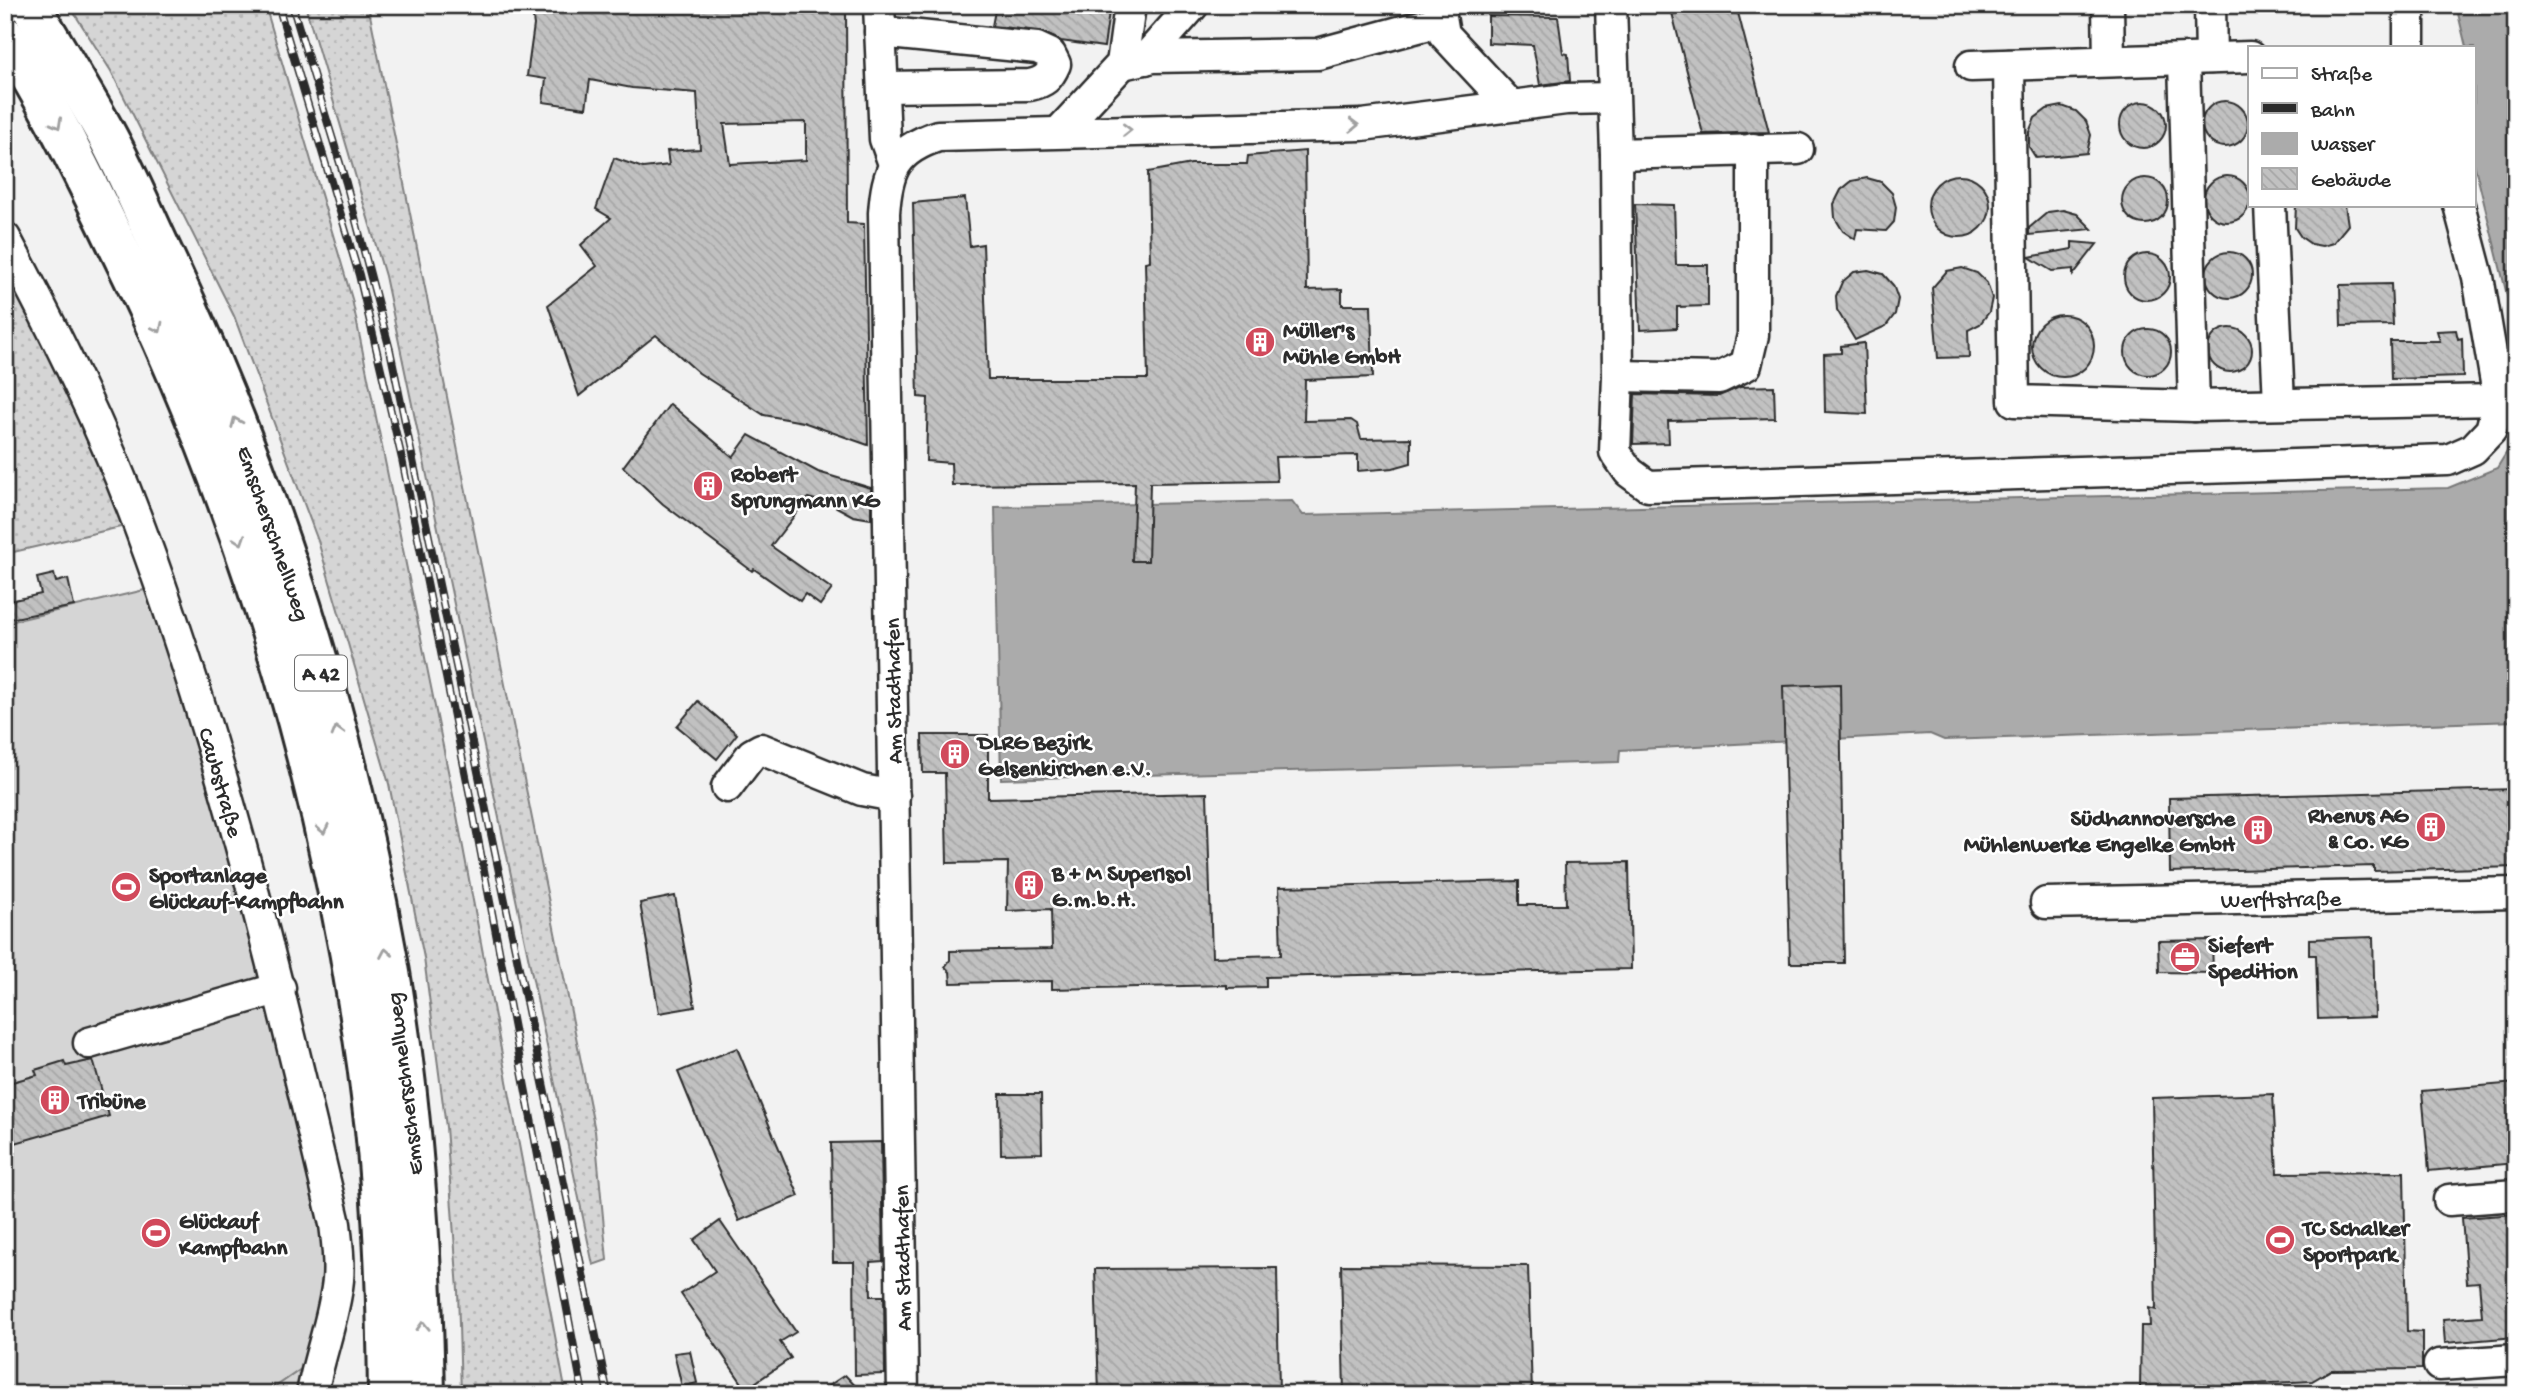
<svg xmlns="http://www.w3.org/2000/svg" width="2521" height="1399" font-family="'Gochi Hand',sans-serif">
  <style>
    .grass { fill: url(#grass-dots); stroke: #808080; stroke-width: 2 }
    .park { fill: url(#park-tufts); stroke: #808080; stroke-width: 2 }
    .garden { fill: #d5d5d5; stroke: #808080; stroke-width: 2 }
    .water { fill: #ababab; stroke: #787878; stroke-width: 2 }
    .building { fill: url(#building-back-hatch); stroke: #2b2b2b; stroke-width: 2; fill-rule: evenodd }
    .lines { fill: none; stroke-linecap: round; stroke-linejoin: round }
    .minor-casing { stroke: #2b2b2b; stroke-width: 35 }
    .highway-casing { stroke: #2b2b2b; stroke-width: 44 }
    .minor { stroke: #fff; stroke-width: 30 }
    .highway { stroke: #fff; stroke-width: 38 }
    .rail-casing { stroke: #2b2b2b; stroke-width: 8 }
    .rail { stroke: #fff; stroke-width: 5; stroke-dasharray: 16; stroke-linecap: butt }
    .oneway { stroke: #a0a0a0 }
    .labels { text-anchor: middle; stroke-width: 5; stroke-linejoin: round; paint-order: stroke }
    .shield { fill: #fff; stroke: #6b6b6b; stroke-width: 2 }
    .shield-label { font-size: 21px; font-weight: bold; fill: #2b2b2b }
    .poi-label { font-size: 23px; font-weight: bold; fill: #2b2b2b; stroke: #fff; text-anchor: start }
    .street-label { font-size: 23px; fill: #2b2b2b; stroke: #fff }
  </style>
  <defs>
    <pattern id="grass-dots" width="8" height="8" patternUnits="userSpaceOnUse" patternTransform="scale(1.75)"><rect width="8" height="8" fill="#d5d5d5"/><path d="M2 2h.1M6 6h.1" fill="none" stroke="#b7b7b7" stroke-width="1.8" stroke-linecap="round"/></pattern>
    <pattern id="park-tufts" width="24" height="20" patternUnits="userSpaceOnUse" patternTransform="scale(1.75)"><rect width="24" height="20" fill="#d5d5d5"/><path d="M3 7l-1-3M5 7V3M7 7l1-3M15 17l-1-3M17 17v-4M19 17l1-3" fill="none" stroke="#b7b7b7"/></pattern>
    <pattern id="building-back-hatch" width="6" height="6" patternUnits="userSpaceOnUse" patternTransform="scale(1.75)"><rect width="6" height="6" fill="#c1c1c1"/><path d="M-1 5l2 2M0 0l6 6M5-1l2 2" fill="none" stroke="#a6a6a6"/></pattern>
  </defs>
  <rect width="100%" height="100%" fill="#f2f2f2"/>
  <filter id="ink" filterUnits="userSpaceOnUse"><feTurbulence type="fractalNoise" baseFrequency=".0143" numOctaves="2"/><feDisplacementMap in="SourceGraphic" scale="14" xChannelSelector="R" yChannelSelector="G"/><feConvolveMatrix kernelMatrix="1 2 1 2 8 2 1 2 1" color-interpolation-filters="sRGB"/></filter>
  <g filter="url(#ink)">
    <g class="grass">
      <polygon points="69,5 265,5 352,299 455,805 566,1394 461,1394 458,1290 446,1127 424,958 389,784 318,541 234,316 111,71"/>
      <polygon points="305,5 368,5 595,1131 607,1260 593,1265 385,276"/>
      <polygon points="5,261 129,525 5,554"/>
    </g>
    <polygon class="park" points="311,1362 308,1394 265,1394"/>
    <polygon class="garden" points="153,588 218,780 331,1252 311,1362 265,1394 5,1394 5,623"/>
    <g class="water">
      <polygon points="2456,5 2516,5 2516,331 2474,163 2474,47 2466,47"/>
      <polygon points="2516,437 2516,721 1944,740 1930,734 1620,750 1619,762 1001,779 995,507 1292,501 1303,515 2448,488 2497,468"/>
    </g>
    <g class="building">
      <path d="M531 5H846L847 223 864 224 868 445 803 422 764 415 699 373 656 335 579 396 548 305 597 266 581 245 611 218 596 209 614 158 643 168 669 165 667 151 700 149 697 93 632 88 590 80 586 108 543 102 546 79 527 76 534 25ZM806 122V160L730 164 724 124Z"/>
      <polygon points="996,5 1110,5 1104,47 1061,41 1039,31 992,26"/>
      <polygon points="1670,5 1736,5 1769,132 1703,134"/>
      <polygon points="1488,16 1558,17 1563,53 1568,54 1570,81 1540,85 1533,45 1488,43"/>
      <circle cx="2225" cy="124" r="23"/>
      <circle cx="2143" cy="125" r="23"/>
      <polygon points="2062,106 2076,111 2086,121 2091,135 2087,153 2036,158 2029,147 2029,132 2035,118 2047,109"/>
      <polygon points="1305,151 1307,290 1342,289 1342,305 1371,305 1373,377 1305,380 1304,421 1351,420 1357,424 1361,439 1411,438 1411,463 1393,468 1358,471 1358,455 1275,457 1277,481 1150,483 1148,561 1132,561 1135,483 952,485 951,463 926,461 928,398 918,397 913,203 965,198 970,246 983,244 988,379 1148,379 1145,262 1150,261 1148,172 1191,164 1247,164 1248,156"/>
      <circle cx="1959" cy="206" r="31"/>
      <circle cx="2227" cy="199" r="23"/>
      <polygon points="1867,178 1881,182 1892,193 1896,207 1894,222 1886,231 1857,229 1855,239 1843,231 1835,218 1834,204 1841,190 1852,181"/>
      <circle cx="2145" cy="201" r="23"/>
      <polygon points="1635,204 1674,205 1676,265 1708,265 1708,306 1677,307 1677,328 1640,330"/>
      <polygon points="2296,205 2345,205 2348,225 2333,243 2322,246 2311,244 2301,237 2295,228"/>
      <polygon points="2063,210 2077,214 2092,229 2029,235 2029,228 2048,212"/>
      <polygon points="2072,242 2097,244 2073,275 2073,269 2052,271 2029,257 2072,249"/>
      <circle cx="2229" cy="275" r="23"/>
      <circle cx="2147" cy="277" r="23"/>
      <polygon points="1962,268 1977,273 1987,283 1992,298 1989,312 1980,324 1968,330 1969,357 1938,358 1932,288 1947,271"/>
      <polygon points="1868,270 1883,274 1893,285 1898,299 1895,314 1886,326 1855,340 1837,310 1836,296 1842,282 1854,272"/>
      <polygon points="2391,284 2393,325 2341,326 2340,285"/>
      <circle cx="2063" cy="346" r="31"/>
      <circle cx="2230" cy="350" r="22"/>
      <circle cx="2148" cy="352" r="23"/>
      <polygon points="2456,330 2458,339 2462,338 2463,377 2391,379 2390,341 2440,341 2437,331"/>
      <polygon points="1864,343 1867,414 1825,412 1824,354 1841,353 1841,346"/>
      <polygon points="1774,386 1775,418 1668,421 1669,443 1633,444 1635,394 1719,396 1740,387"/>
      <polygon points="670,404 733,457 749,435 818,472 871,488 871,519 853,516 833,505 808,498 771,546 832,589 820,605 805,594 800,601 754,569 752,571 663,504 623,467"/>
      <polygon points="54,574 56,582 68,579 74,606 5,620 5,602 41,594 37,578"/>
      <polygon points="1840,684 1844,963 1790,963 1783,686"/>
      <polygon points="698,701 737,734 717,759 677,726"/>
      <polygon points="922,735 988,735 988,798 1207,793 1212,957 1281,955 1279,887 1519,881 1519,905 1566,905 1565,863 1629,862 1631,969 1266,977 1266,987 1227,988 1227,985 1052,989 1052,981 951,983 950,972 945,967 950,960 950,951 1052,949 1051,909 1007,911 1008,862 947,863 945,773 923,773"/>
      <polygon points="2516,789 2516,867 2374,871 2374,866 2170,872 2169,798"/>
      <polygon points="675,896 695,1007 659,1013 640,903"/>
      <polygon points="2373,937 2375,1017 2318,1019 2316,955 2309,955 2309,939"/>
      <polygon points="2212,940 2213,973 2159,972 2158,941"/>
      <polygon points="737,1048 799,1196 739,1221 678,1072"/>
      <polygon points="93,1060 109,1116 5,1146 5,1084 37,1075 35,1070 64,1061 66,1066"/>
      <polygon points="2516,1083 2516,1163 2429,1171 2422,1091"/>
      <polygon points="1000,1094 1041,1094 1042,1153 1001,1154"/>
      <polygon points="2273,1094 2277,1173 2404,1172 2407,1331 2422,1332 2422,1369 2331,1370 2312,1381 2140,1390 2141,1326 2150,1326 2149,1308 2156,1310 2152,1098"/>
      <polygon points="881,1142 883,1261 870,1262 871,1296 884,1296 885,1374 855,1375 854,1262 833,1262 831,1143"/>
      <polygon points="2516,1214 2516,1337 2445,1343 2443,1319 2482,1316 2479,1282 2467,1283 2462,1218"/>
      <polygon points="720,1221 796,1332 780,1342 791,1358 746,1389 681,1294 715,1271 694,1240"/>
      <polygon points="1341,1265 1528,1266 1532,1394 1344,1394"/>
      <polygon points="1277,1268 1279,1394 1099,1394 1095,1269"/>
      <polygon points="690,1351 697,1383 682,1387 674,1353"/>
      <polygon points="845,1375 863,1394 816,1394"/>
    </g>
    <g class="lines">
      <g class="minor-casing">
        <g id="minor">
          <polyline points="879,5 885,139 894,164"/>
          <polyline points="1439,5 1444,34 1510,105"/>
          <polyline points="1611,5 1616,154 1618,376 1615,452 1629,472 1648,486 2448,460 2473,449 2491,430 2499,400 2478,277 2459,205"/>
          <polyline points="2108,5 2109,61"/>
          <polyline points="2210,5 2211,58"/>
          <polyline points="2409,5 2409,47"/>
          <path d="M880 32 1037 48 1050 54 1055 64C1049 78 1044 82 1030 85L884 87"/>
          <polyline points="1145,59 1193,5"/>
          <polyline points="2184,61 2194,406"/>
          <polyline points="1122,64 1153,57 1318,54 1440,21"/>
          <polyline points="2009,65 2014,401 2194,406 2499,400"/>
          <polyline points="1971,66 2250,57"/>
          <polyline points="1059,132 1122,64 1130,5"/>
          <polyline points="1616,154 1798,149"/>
          <polyline points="2270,205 2279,403"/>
          <path d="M5 238C55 332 104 430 141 531 224 756 280 990 335 1224 337 1242 340 1261 338 1280 334 1319 319 1355 312 1394"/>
          <polyline points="1618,376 1719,378 1746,365 1753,335 1753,149"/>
          <polyline points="727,787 752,754 761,749 862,790 894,796"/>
          <polyline points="2046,903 2516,893"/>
          <polyline points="89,1043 280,988"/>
          <polyline points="2449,1200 2516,1195"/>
          <polyline points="2439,1365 2516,1360"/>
          <path d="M903 1394 884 213C887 170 895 150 938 136L1362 125 1566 99 1613 98"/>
        </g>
      </g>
      <g class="highway-casing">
        <g id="highway">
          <path d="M30 5C55 47 81 89 105 132 127 172 145 216 165 258 269 479 344 714 387 955 413 1100 422 1247 425 1394"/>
          <path d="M5 36C49 102 83 174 117 244 253 520 341 823 375 1129 384 1217 387 1305 388 1394"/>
        </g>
      </g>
      <use href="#minor" class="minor"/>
      <use href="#highway" class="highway"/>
      <g class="rail-casing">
        <g id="rail">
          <polyline points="278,5 359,275 402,459 470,796 583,1394"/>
          <polyline points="292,5 346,183 390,350 608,1394"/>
        </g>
      </g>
      <use href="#rail" class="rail"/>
    </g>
    <defs><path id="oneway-chevron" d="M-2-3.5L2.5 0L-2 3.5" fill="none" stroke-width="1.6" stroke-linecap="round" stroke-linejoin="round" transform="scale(1.75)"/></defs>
    <g class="oneway">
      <use href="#oneway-chevron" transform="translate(57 124) rotate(61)"/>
      <use href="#oneway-chevron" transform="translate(1354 125) rotate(-2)"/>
      <use href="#oneway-chevron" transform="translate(1127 130) rotate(-1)"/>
      <use href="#oneway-chevron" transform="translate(158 328) rotate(64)"/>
      <use href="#oneway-chevron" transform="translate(236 422) rotate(-113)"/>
      <use href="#oneway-chevron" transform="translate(240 540) rotate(71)"/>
      <use href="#oneway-chevron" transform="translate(337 731) rotate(-106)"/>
      <use href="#oneway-chevron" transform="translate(323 829) rotate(78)"/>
      <use href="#oneway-chevron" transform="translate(386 953) rotate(-100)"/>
      <use href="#oneway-chevron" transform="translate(423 1326) rotate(-91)"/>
    </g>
  </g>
  <defs>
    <g id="building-disc" transform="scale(1.575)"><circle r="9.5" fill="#d1495b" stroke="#fff"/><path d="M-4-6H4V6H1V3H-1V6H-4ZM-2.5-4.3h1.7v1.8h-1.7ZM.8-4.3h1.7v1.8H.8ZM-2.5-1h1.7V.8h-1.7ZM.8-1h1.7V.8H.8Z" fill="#fff"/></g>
    <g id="stadium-disc" transform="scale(1.575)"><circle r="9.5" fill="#d1495b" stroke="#fff"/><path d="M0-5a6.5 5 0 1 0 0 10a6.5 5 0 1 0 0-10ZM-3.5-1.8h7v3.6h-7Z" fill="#fff"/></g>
    <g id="office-disc" transform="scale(1.575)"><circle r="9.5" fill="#d1495b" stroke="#fff"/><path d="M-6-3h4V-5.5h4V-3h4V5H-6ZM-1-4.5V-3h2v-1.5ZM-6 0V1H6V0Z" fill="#fff"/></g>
  </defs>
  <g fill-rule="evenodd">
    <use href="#building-disc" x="1260" y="342"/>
    <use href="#building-disc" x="708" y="486"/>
    <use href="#building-disc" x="955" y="754"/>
    <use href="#building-disc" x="2431" y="827"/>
    <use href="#building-disc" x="2258" y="830"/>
    <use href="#building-disc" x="1029" y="885"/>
    <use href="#stadium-disc" x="126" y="887"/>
    <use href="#office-disc" x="2185" y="957"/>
    <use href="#building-disc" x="55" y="1100"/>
    <use href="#stadium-disc" x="156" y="1233"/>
    <use href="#stadium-disc" x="2280" y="1240"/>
  </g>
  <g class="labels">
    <rect class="shield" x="295" y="655.5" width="52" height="35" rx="5"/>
    <g class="shield-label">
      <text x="321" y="680">A 42</text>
    </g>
    <g class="poi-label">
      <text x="1283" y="337">Müller's<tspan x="1283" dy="26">Mühle GmbH</tspan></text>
      <text x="731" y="481">Robert<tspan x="731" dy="26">Sprungmann KG</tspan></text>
      <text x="978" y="749">DLRG Bezirk<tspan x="978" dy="26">Gelsenkirchen e.V.</tspan></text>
      <text x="2408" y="822" text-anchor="end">Rhenus AG<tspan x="2408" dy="26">&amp; Co. KG</tspan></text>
      <text x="2235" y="825" text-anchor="end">Südhannoversche<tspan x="2235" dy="26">Mühlenwerke Engelke GmbH</tspan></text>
      <text x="1052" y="880">B + M SuperIsol<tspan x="1052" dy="26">G.m.b.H.</tspan></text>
      <text x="149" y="882">Sportanlage<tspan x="149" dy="26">Glückauf-Kampfbahn</tspan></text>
      <text x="2208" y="952">Siefert<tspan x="2208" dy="26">Spedition</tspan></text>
      <text x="78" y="1108">Tribüne</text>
      <text x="179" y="1228">Glückauf<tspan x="179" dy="26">Kampfbahn</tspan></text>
      <text x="2303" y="1235">TC Schalker<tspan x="2303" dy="26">Sportpark</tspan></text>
    </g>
    <g class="street-label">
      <text transform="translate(275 533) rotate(71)" y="8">Emscherschnellweg</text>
      <text transform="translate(892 691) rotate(-91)" y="8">Am Stadthafen</text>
      <text transform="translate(222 782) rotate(74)" y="8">Caubstraße</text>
      <text transform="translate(2281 898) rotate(-1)" y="8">Werftstraße</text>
      <text transform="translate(403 1084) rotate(-97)" y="8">Emscherschnellweg</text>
      <text transform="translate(901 1258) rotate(-91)" y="8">Am Stadthafen</text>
    </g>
  </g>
  <rect width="2521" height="1399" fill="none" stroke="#fff" stroke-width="28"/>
  <rect x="14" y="14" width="2493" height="1371" fill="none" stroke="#2b2b2b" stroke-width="2.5" filter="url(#ink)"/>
  <rect x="2248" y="46" width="228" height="161" fill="#ffffff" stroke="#aaaaaa" stroke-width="2"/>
  <rect x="2262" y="68" width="35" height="10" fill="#ffffff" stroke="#aaaaaa" stroke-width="2"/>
  <text x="2311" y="80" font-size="21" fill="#2b2b2b">Straße</text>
  <rect x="2262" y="103" width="35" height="10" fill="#2b2b2b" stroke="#aaaaaa" stroke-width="2"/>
  <text x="2311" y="116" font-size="21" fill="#2b2b2b">Bahn</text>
  <rect x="2262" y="133" width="35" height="21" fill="#ababab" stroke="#aaaaaa" stroke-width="2"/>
  <text x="2311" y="150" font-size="21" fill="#2b2b2b">Wasser</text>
  <rect x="2262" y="168" width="35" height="21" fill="url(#building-back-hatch)" stroke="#aaaaaa" stroke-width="2"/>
  <text x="2311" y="186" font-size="21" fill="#2b2b2b">Gebäude</text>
</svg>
